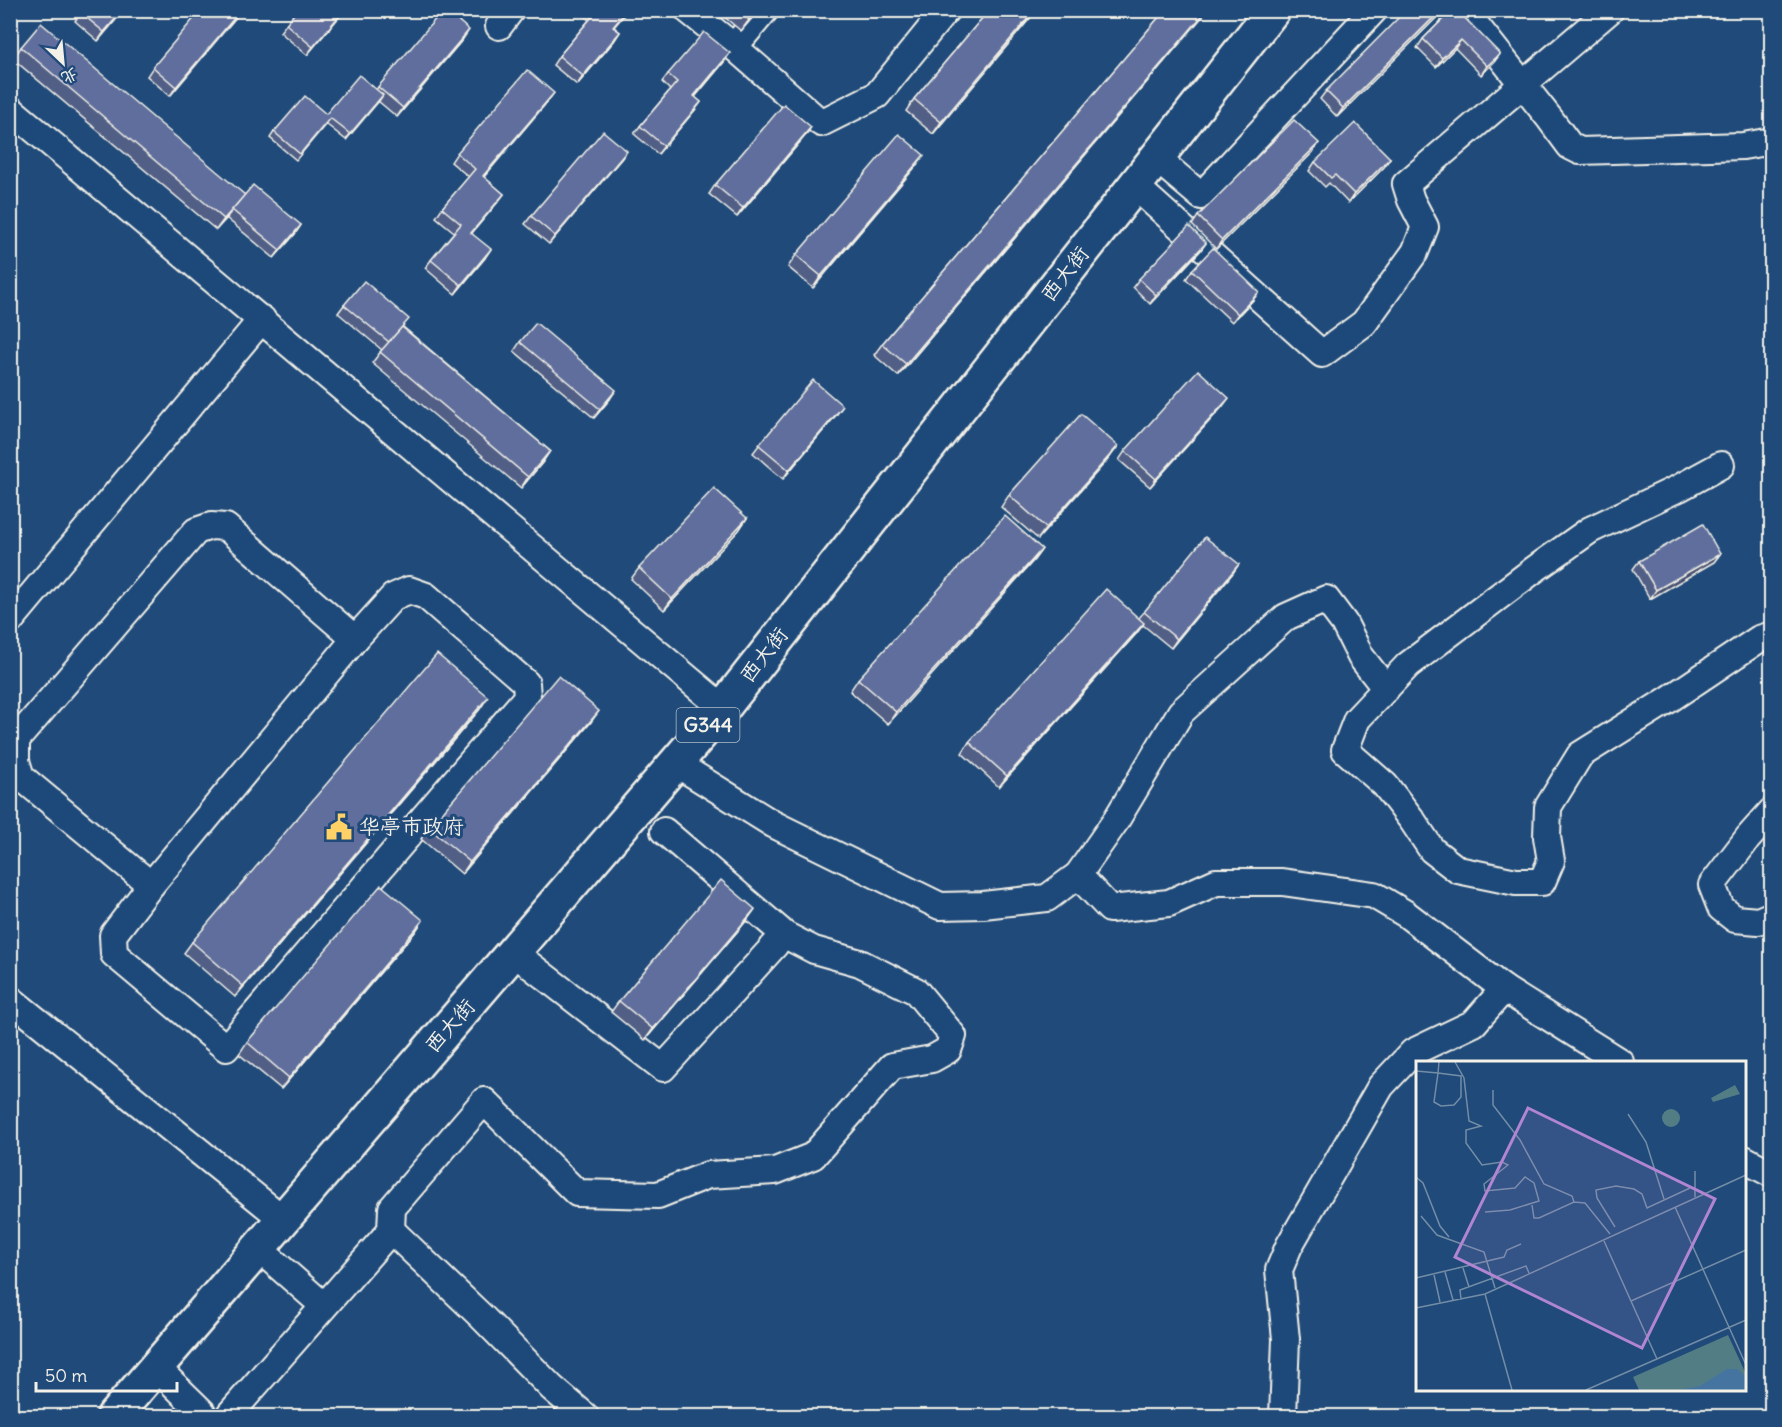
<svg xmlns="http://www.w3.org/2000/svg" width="1782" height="1427" font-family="Delius,'LXGW WenKai TC',sans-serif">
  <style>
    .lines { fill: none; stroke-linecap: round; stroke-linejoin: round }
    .minor-casing { stroke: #f4f1e8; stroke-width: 30 }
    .highway-casing { stroke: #f4f1e8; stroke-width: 38 }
    .minor { stroke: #1f4a7a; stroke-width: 26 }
    .highway { stroke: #1f4a7a; stroke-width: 33 }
    .wall { fill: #515f86; stroke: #f4f1e8; stroke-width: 1.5 }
    .shaded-wall { fill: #424d6d; stroke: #f4f1e8; stroke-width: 1.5 }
    .building { fill: #5e6e9c; stroke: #f4f1e8; stroke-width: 1.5 }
    .labels { text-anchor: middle; stroke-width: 6; stroke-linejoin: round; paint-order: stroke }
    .shield { fill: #1f4a7a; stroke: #b4bfc7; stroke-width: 1.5 }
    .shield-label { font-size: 20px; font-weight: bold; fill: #f4f1e8 }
    .street-label { font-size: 21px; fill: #f4f1e8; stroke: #1f4a7a }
    .poi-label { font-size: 21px; fill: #f4f1e8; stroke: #1f4a7a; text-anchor: start }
    .inset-road { fill: none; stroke: #748da6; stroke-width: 1.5 }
    .view { fill: #b185d1; fill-opacity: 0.15; stroke: #b185d1; stroke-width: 3 }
    .inset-edge { fill: none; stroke: #f4f1e8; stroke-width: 3 }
  </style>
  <rect width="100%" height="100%" fill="#1f4a7a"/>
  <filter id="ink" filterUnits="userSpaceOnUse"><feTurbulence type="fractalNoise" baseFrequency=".0167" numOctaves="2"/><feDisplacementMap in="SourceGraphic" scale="12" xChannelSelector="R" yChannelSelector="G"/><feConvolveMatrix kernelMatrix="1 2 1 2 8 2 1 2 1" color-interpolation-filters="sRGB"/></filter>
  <g filter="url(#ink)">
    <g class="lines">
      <g class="minor-casing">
        <g id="minor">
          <polyline points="688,10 734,47"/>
          <polyline points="765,10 734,47 821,123 877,95 946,10"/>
          <polyline points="1464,10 1550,119 1570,146 1580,151 1743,146 1772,141"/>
          <polyline points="499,26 511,10"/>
          <polyline points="10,109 723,708"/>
          <polyline points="1156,158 1201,196 1374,10"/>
          <polyline points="1135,186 1322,354 1364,323 1415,252 1425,227 1411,200 1406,184 1610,10"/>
          <polyline points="1721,465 1679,488 1590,530 1535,569 1408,665 1357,719 1345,750 1385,785 1412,820 1432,850 1458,870 1516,882 1542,882 1551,861 1547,837 1548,807 1580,755 1668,700 1759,639 1772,635"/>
          <polygon points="409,590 426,596 526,683 527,697 226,1048 114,954 113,935 151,885 355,639 393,597"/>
          <polyline points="10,621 262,319"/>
          <polyline points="675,763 773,824 940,906 983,905 1047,898 1078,875 1115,822 1181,712 1286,617 1326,599 1344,623 1361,657 1386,689"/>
          <polyline points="1772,811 1748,838 1712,885 1721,908 1735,919 1758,921 1772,915"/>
          <polyline points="1078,875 1110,909 1169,903 1216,882 1282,882 1374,895 1406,914 1504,989 1620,1062"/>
          <polyline points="151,885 21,777 16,761 16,740 196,531 211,526 226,527 355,639"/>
          <polyline points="513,952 663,1068 775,945"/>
          <polyline points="10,999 283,1219"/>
          <polyline points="1744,1159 1772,1174"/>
          <polyline points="391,1230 482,1317 552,1388 585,1416"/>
          <polyline points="258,1248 324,1306"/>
          <polyline points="156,1367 202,1412 202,1416"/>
          <polyline points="230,1414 391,1230 392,1208 484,1101 577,1193 658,1195 708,1175 775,1171 813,1156 892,1066 932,1059 948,1050 953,1036 916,991 860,963 814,950 785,935 664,831"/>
          <polyline points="1283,1416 1286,1339 1279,1270 1289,1246 1381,1086 1413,1052 1474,1023 1504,989"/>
        </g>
      </g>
      <g class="highway-casing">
        <polyline id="highway" points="114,1416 723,708 1273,10"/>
      </g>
      <use href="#minor" class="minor"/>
      <use href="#highway" class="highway"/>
    </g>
    <g class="wall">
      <polygon points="124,10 98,41 75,21 81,13"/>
      <polygon points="242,10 170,96 147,76 153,67"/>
      <polygon points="297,10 345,10 307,55 280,32"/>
      <polygon points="583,10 628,10 614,27 620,32 614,41 577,85 553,65 559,56 589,20 581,13"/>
      <polygon points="716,10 759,10 741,31"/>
      <polygon points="989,10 1037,10 933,134 906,111 914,99"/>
      <polygon points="1165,10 1208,10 898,376 874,355 882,344"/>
      <polygon points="1444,10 1337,117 1320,99 1326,91"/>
      <polygon points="1452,10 1500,54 1494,62 1481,75 1455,48 1436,67 1417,48 1423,39"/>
      <polygon points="463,39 397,117 378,101 346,140 326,124 296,160 270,138 274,132 326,114 376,90 378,87"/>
      <polygon points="21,47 245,195 301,225 295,234 274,258 226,218 228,217 216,230 13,59"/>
      <polygon points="724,62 695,97 701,102 695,110 658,154 634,134 640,126 670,90 662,82 668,74"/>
      <polygon points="548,101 484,177 504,194 472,233 485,258 455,294 425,268 431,260 454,232 436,217 442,208 469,177 451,162 457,153"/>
      <polygon points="811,127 805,136 737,217 709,194 715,185"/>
      <polygon points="1319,143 1313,152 1216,249 1192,225 1198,216"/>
      <polygon points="627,151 621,159 549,244 525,224 531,216"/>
      <polygon points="1390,158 1384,167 1348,203 1329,183 1325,187 1309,171 1315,162"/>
      <polygon points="916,166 813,288 788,267 796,255"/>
      <polygon points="1206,243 1200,251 1150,304 1133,287 1139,279"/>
      <polygon points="1192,270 1253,300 1232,322 1186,279"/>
      <polygon points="344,305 403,327 550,451 542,463 521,488 372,363 382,350 338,313"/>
      <polygon points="520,342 610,399 594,418 514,351"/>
      <polygon points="1223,406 1150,487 1119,460 1125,451"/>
      <polygon points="837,414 783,479 753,453 759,445"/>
      <polygon points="1118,446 1110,457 1038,539 1001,507 1009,495"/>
      <polygon points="747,518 739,530 664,610 631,579 639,568"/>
      <polygon points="1042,549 1034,560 888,724 850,691 858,679"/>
      <polygon points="1720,554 1714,562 1650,599 1633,569 1639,561"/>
      <polygon points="1239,564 1171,648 1143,625 1136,634 999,787 962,753 969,742 1139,618 1144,612"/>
      <polygon points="480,709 235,997 184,953 192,942"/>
      <polygon points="591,722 462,874 421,839 429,828"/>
      <polygon points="755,909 747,920 645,1040 611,1012 619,1001"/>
      <polygon points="423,920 415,932 281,1089 239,1054 247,1042"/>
    </g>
    <g class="shaded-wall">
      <polygon points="123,10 124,10 98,41 104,32"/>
      <polygon points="241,10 242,10 170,96 176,87"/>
      <polygon points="344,10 345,10 307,55 313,47"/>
      <polygon points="627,10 628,10 607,35 613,27"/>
      <polygon points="757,10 759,10 741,31 749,20"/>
      <polygon points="1035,10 1037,10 933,134 941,122"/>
      <polygon points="1207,10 1208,10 898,376 906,364"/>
      <polygon points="1441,10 1444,10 1337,117 1343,108"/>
      <polygon points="469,30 463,39 397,117 403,108"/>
      <polygon points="620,32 614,41 577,85 583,76"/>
      <polygon points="1461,40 1455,48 1436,67 1442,58"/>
      <polygon points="730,53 724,62 688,105 694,96"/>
      <polygon points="1500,54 1494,62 1481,75 1487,66"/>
      <polygon points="554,93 548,101 477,184 483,176"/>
      <polygon points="383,95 379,101 346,140 350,134"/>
      <polygon points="701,102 695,110 658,154 664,146"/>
      <polygon points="811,127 805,136 737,217 743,208"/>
      <polygon points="1319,143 1313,152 1216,249 1222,240"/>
      <polygon points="627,151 621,159 549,244 555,236"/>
      <polygon points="924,155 916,166 813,288 821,276"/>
      <polygon points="1390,158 1384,167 1348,203 1354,194"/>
      <polygon points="504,194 498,202 465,241 471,233"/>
      <polygon points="245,195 227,217 216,230 224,219"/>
      <polygon points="301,225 295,234 274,258 280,250"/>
      <polygon points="1206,243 1200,251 1150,304 1156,295"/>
      <polygon points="491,249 485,258 455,294 461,285"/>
      <polygon points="1259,292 1253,300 1232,322 1238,314"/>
      <polygon points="616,390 610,399 594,418 600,409"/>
      <polygon points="1229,398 1223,406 1150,487 1156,479"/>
      <polygon points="843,406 837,414 783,479 789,470"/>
      <polygon points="1118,446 1110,457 1038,539 1046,528"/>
      <polygon points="550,451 542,463 521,488 528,477"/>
      <polygon points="747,518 739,530 664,610 672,599"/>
      <polygon points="1042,549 1034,560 888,724 896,712"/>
      <polygon points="1720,554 1714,562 1650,599 1656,590"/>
      <polygon points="1239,564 1233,573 1171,648 1177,639"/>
      <polygon points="1144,623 1136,634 999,787 1007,776"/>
      <polygon points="488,697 480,709 235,997 243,986"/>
      <polygon points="599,711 591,722 462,874 470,862"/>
      <polygon points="755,909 747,920 645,1040 653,1029"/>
      <polygon points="423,920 415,932 281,1089 289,1078"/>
    </g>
    <g class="building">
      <polygon points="83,10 123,10 104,32 81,13"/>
      <polygon points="201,10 241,10 176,87 153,67"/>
      <polygon points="297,10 344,10 313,47 286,24"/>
      <polygon points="443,10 446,10 469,30 403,108 378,87"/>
      <polygon points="594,10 627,10 613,27 620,32 583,76 559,56 596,12"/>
      <polygon points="738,10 757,10 749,20"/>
      <polygon points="989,10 1035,10 941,122 914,99"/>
      <polygon points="1165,10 1207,10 906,364 882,344"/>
      <polygon points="1406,10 1441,10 1343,108 1326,91"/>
      <polygon points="1452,10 1457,10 1500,54 1487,66 1461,40 1442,58 1423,39"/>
      <polygon points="41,23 245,195 224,219 21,47"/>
      <polygon points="704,32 730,53 694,96 701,102 664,146 640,126 677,82 668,74"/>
      <polygon points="527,70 554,93 483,176 504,194 471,233 491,249 461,285 431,260 461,224 442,208 475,169 457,153"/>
      <polygon points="359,75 383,95 350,134 330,118 300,154 274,132 305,96 326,114"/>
      <polygon points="784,104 811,127 743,208 715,185"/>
      <polygon points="1294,120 1319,143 1222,240 1198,216"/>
      <polygon points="1355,123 1390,158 1354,194 1335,175 1331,178 1315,162"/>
      <polygon points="603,131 627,151 555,236 531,216"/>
      <polygon points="899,134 924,155 821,276 796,255"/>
      <polygon points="253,185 301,225 280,250 232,210"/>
      <polygon points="1189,226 1206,243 1156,295 1139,279"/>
      <polygon points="1213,248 1259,292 1238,314 1192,270"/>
      <polygon points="364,281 409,319 389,342 344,305"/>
      <polygon points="536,323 616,390 600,409 520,342"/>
      <polygon points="402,327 550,451 528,477 380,352"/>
      <polygon points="1198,370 1229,398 1156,479 1125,451"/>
      <polygon points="813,380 843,406 789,470 759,445"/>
      <polygon points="1081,414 1118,446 1046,528 1009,495"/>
      <polygon points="714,488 747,518 672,599 639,568"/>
      <polygon points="1005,516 1042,549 896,712 858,679"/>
      <polygon points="1703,524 1720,554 1656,590 1639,561"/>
      <polygon points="1205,537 1239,564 1177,639 1144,612"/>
      <polygon points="1106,589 1144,623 1007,776 969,742"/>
      <polygon points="437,654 488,697 243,986 192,942"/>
      <polygon points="558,676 599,711 470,862 429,828"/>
      <polygon points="721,880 755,909 653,1029 619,1001"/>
      <polygon points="381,885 423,920 289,1078 247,1042"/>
    </g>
  </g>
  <defs>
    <g id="civic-bare" transform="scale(2.07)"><path d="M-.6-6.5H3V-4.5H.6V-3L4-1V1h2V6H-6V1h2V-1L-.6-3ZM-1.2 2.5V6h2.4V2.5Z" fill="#ffd166" stroke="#1f4a7a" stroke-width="2.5" paint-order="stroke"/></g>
  </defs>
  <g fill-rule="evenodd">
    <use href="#civic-bare" x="339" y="827"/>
  </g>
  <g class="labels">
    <rect class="shield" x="676.5" y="708" width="63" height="34" rx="4.5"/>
    <g class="shield-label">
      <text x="708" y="732">G344</text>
    </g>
    <g class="street-label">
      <text transform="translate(1065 274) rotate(-52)" y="7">西大街</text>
      <text transform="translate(764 655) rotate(-52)" y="7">西大街</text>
      <text transform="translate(450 1026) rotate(-49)" y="7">西大街</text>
    </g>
    <g class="poi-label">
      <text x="359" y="834">华亭市政府</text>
    </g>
  </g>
  <g transform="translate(1416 1061)">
    <rect width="330" height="330" fill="#1f4a7a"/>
    <path d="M319 24 324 33 297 41 295 37ZM246 57a9 9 0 1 1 18 0a9 9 0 1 1-18 0ZM312 274 330 313V329H223L217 316Z" fill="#537d85"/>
    <path d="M311 308H321L329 315 330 329H264L284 325Z" fill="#4574a1"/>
    <path class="inset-road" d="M39 1 48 17 53 60 65 65 50 69V82L66 104 86 101 92 104 68 123 69 130 99 127 109 116 118 122 123 140 94 149 69 151M0 10 22 12 45 15V36L38 44 25 45 18 41 22 12 23 1M77 29V44L104 79 128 123 156 135 158 141M212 53 230 81 248 138M0 116 7 122 24 165 33 176M279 136V110M116 144 118 157H123L158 141 169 142 194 173M259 146 330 304M5 155 21 174 68 191 79 227M199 166 181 137 180 129 200 125 218 128 226 133 231 147 274 127M188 180 241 298M47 207 53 226M29 211 37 239M18 214 24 241M0 217 88 196 91 189 105 183M69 233 96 329M45 238 44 229 110 205 113 212M215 240 330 189M0 247 69 233 330 114M170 329 330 259"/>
    <path class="view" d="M112 47 299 138 226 287 39 196Z"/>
    <rect width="330" height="330" class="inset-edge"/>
  </g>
  <rect width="1782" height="1427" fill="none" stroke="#1f4a7a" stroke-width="36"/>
  <rect x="18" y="18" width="1746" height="1391" fill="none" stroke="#f4f1e8" stroke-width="2" filter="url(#ink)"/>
  <g transform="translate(63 63) rotate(154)" stroke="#1f4a7a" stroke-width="4.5" paint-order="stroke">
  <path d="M0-4.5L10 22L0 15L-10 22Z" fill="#f4f1e8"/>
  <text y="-9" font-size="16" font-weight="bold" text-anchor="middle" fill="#f4f1e8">北</text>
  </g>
  <path d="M36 1382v9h141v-9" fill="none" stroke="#f4f1e8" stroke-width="3"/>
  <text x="45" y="1382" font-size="18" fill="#f4f1e8" stroke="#1f4a7a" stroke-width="4.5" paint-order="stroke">50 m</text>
</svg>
